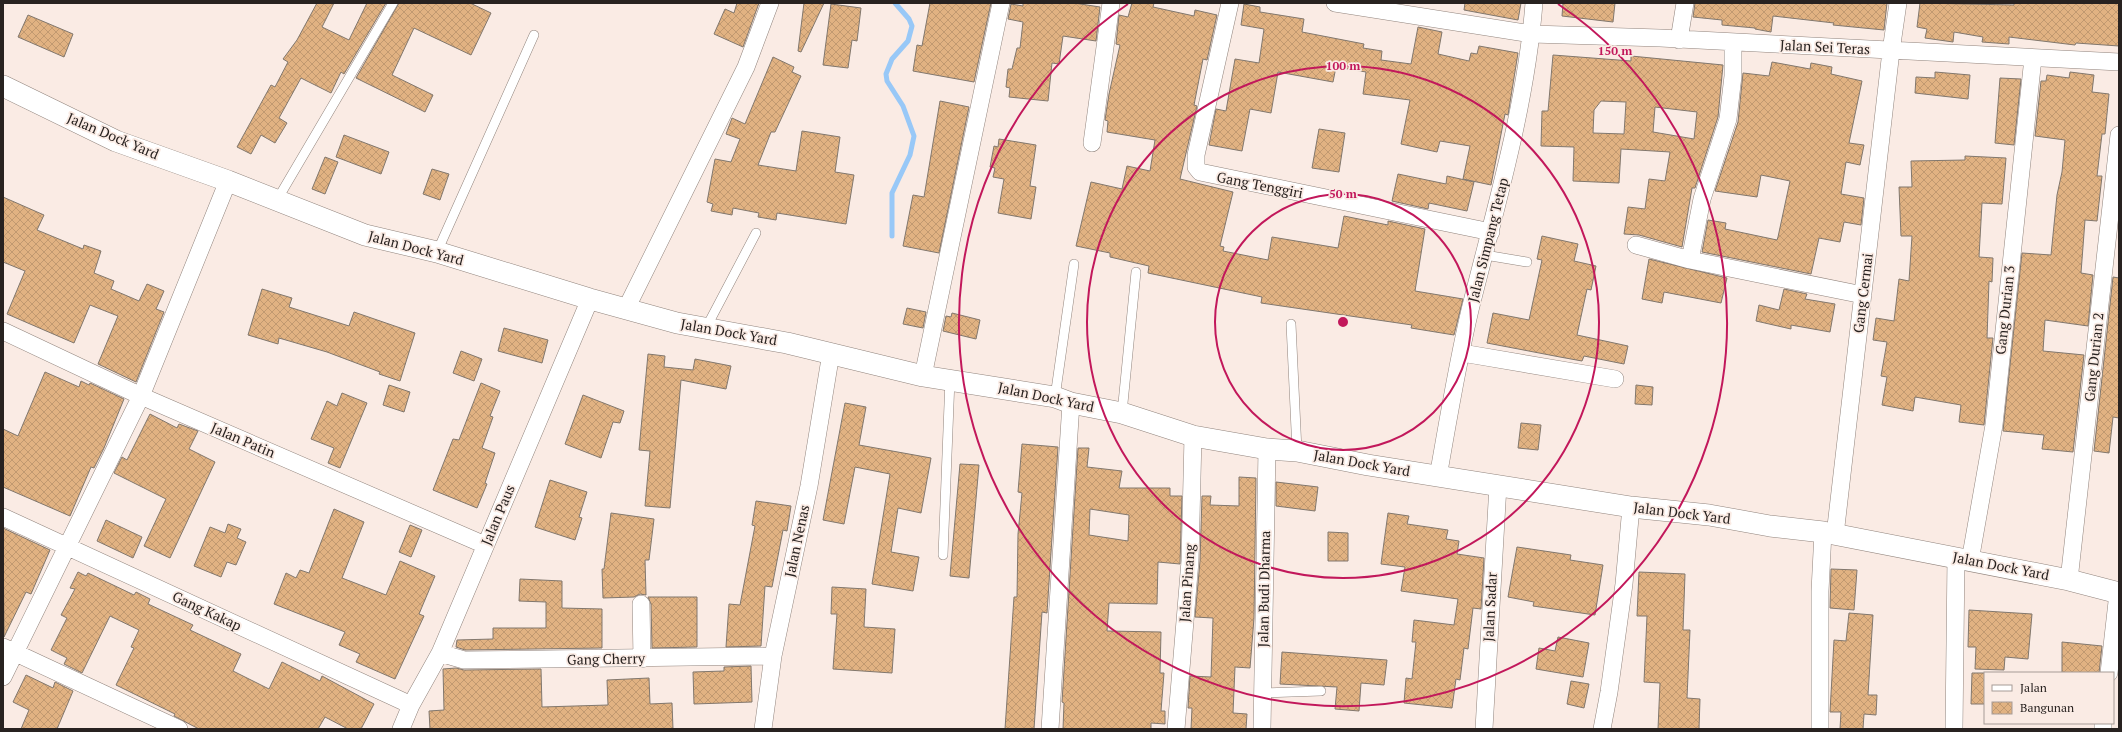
<svg xmlns="http://www.w3.org/2000/svg" width="2122" height="732" font-family="'PT Serif',serif">
<style>
.lines{fill:none;stroke-linecap:round;stroke-linejoin:round}
.stream{stroke:#98c8f7;stroke-width:5}
.building{fill:url(#building-cross-hatch);stroke:#81776d;fill-rule:evenodd}
.service-casing{stroke:#91847d;stroke-width:10}
.minor-casing{stroke:#91847d;stroke-width:18}
.tertiary-casing{stroke:#91847d;stroke-width:22}
.service{stroke:#fff;stroke-width:9}
.minor{stroke:#fff;stroke-width:17}
.tertiary{stroke:#fff;stroke-width:21}
.ring{fill:none;stroke:#c2185b;stroke-width:2}
.labels{text-anchor:middle;stroke-width:3.5;stroke-linejoin:round;paint-order:stroke}
.street-label{font-size:14px;fill:#282220;stroke:#faebe4}
.centre{fill:#c2185b;stroke:#faebe4;stroke-width:2}
.ring-label{font-size:12px;text-anchor:middle;font-weight:bold;fill:#c2185b;stroke:#faebe4;stroke-width:3.5;stroke-linejoin:round;paint-order:stroke}
</style>
<defs>
<pattern id="building-cross-hatch" width="8" height="8" patternUnits="userSpaceOnUse"><rect width="8" height="8" fill="#e1b282"/><path d="M0 0l8 8M0 8l8-8" fill="none" stroke="#c19970"/></pattern>
</defs>
<rect width="100%" height="100%" fill="#faebe4"/>
<g class="lines">
<path class="stream" d="M892,236V193L910,155L914,136L903,106L887,81L886,74L892,59L908,41L912,26L909,19L895,3"/>
</g>
<path class="building" d="M317,3H334L322,27L349,40L367,3H386L344,74L341,72L331,93L301,78L279,118L287,123L275,143L261,135L251,154L237,147L271,85L275,87L288,62L283,59L297,40Z
M399,3H470L491,13L471,55L414,28L392,75L433,95L425,112L356,78Z
M737,3H759L743,47L714,34L725,9L734,13Z
M804,3H824L801,52L798,51Z
M930,3H991L974,82L913,71L917,45L922,46Z
M1023,3H1074L1100,7L1096,41L1063,36L1059,64L1052,63L1048,101L1009,97L1010,88L1006,87L1008,69H1012L1017,48H1020L1023,22L1008,19L1011,4L1023,6Z
M1132,3H1154L1153,7L1194,16L1195,10L1217,15L1207,60L1203,59L1194,105L1197,106L1180,179L1233,192L1220,246L1224,247L1223,251L1268,260L1272,237L1338,248L1344,216L1388,225V221L1425,229L1415,291L1463,299L1454,335L1411,328L1412,325L1261,303L1262,297L1148,273L1149,266L1110,257V253L1076,246L1091,182L1122,189L1127,166L1150,171L1155,140L1107,132L1108,121L1105,120L1109,94L1120,45L1116,44L1119,15L1128,17Z
M1465,3H1521L1518,20L1464,10Z
M1563,3H1615L1613,22L1562,16Z
M1695,3H1887L1884,30L1833,25L1834,23L1773,16L1771,32L1755,29V28L1722,25V20L1693,17Z
M1920,3L2014,5V3H2119V46L2076,43L2075,45L2009,37V44L1982,42L1983,37L1954,32L1953,42L1925,38L1927,29L1917,27Z
M831,4L861,8L857,41L852,40L848,68L823,65Z
M1244,4L1260,7V12L1304,19L1302,32L1364,44L1363,48L1382,51L1381,60L1411,64L1418,27L1442,32L1438,54L1469,61L1471,53L1477,54L1479,46L1518,53L1508,115L1505,114L1491,185L1463,179L1470,146L1440,141L1437,152L1401,144L1410,100L1363,94L1366,72L1336,67L1333,82L1278,72L1271,113L1250,109L1242,151L1209,145L1216,109L1226,111L1235,59L1259,63L1264,29L1241,25Z
M28,15L73,34L64,57L18,37Z
M1553,55L1631,61V56L1723,65L1718,117L1695,188H1692L1682,247L1639,235L1624,234L1628,207L1645,209L1649,179L1665,181L1670,152L1621,149L1619,183L1573,181L1574,147L1541,146L1542,111H1548ZM1601,101L1626,102L1624,134L1593,133L1594,110ZM1655,107L1697,112L1694,139L1653,132Z
M773,57L794,67L792,72L801,76L775,132H771L758,165L796,171L802,131L840,137L835,172L854,175L846,224L777,213L776,220L758,217L759,213L733,208L732,215L711,211L713,204L707,202L715,159L731,162L740,139L726,134L732,118L745,124Z
M1772,62L1810,69L1811,63L1832,67L1831,74L1862,81L1849,143L1864,145L1860,165L1846,162L1841,194L1864,198L1861,225L1844,222L1840,242L1819,238L1811,274L1702,252L1708,220L1726,223L1725,229L1777,240L1778,237L1790,181L1761,175L1757,197L1715,191L1738,122L1743,73L1769,76Z
M1935,72L1970,75L1968,99L1915,93L1916,77L1935,78Z
M2070,72L2094,75L2092,92L2109,94L2105,134H2102L2097,176H2102L2097,221L2085,220L2081,273L2093,275L2088,326L2045,320L2043,351L2084,355L2073,452L2042,449L2044,435L2003,431L2022,253L2051,255L2057,195L2062,172L2065,140L2035,136L2041,81H2046L2047,75L2069,78Z
M2000,78L2021,79L2014,145L1995,143Z
M940,101L969,107L939,253L903,246L913,195L924,197Z
M1319,129L1345,133L1339,172L1312,168Z
M344,135L389,152L381,174L336,157Z
M999,139L1036,145L1030,186L1036,187L1031,219L998,213L1004,179L993,177L995,168L990,167L994,146L998,147Z
M1965,156L2006,158L2002,204L1982,203L1979,257L1993,258L1992,282L1989,281L1987,338H1993L1984,425L1959,422L1961,405L1915,397L1913,411L1882,405L1887,377L1881,376L1887,342L1873,340L1876,318L1894,321L1899,279L1909,281L1912,236H1901L1899,187H1912L1911,161L1965,160Z
M325,157L338,162L325,194L312,189Z
M432,169L449,174L440,200L423,194Z
M1398,174L1446,184L1447,176L1474,182L1467,211L1429,203L1428,209L1392,201Z
M3,197L44,215L37,230L83,249L84,245L101,251L94,273L114,281L111,289L139,301L147,284L164,291L156,309L164,312L136,382L98,364L118,316L90,305L74,343L7,314L25,271L3,262Z
M1542,236L1578,244L1574,261L1596,266L1591,290L1587,289L1577,335L1628,346L1624,364L1584,356L1582,361L1560,357L1487,343L1493,313L1529,320L1542,260L1537,259Z
M1649,259L1727,278L1721,303L1664,292L1662,303L1642,299Z
M2113,277L2119,278V418L2113,417L2109,453L2094,451Z
M262,289L292,298L289,307L349,326L354,312L415,333L400,381L379,374L380,372L327,352L279,338L278,344L248,335Z
M1784,289L1807,294L1805,299L1835,304L1830,332L1791,325V329L1756,321L1759,305L1779,310Z
M907,308L926,312L923,328L903,324Z
M952,313L980,320L976,339L943,331L946,316L951,317Z
M504,328L548,340L542,363L498,351Z
M461,351L482,359L474,381L453,373Z
M648,354L665,356L664,367L693,370L695,359L731,366L726,389L681,380L670,508L645,506L650,451L639,450Z
M45,372L79,387L81,381L89,385L90,383L124,399L104,448L94,468L91,467L70,516L3,487V429L18,436Z
M481,383L500,391L490,416L493,417L482,448L495,453L485,483L487,484L477,508L433,490L453,439L459,440Z
M389,385L410,392L404,412L383,405Z
M1636,385L1653,387L1652,405L1635,404Z
M342,393L367,403L340,468L328,463L334,448L311,439L327,401L337,406Z
M583,395L624,411L620,423L613,422L601,458L565,444Z
M845,403L866,407L859,445L931,458L921,513L898,508L891,552L919,557L913,591L872,584L890,474L855,467L844,524L823,520Z
M150,414L177,428L179,424L198,431L189,449L215,462L170,558L144,546L166,499L114,473L122,457L127,460Z
M1521,423L1541,425L1538,450L1518,448Z
M1022,444L1058,447L1047,613L1042,612L1034,729H1005L1014,597H1017L1018,534L1022,493L1018,492Z
M1078,448H1089L1087,467L1122,471L1119,488H1170V496H1182L1180,564L1158,562L1157,604L1109,603L1107,631L1161,632L1160,673H1164L1161,711H1165V724L1151,723V729H1063L1064,703L1062,702ZM1090,509L1129,515L1128,541L1089,535Z
M960,464L979,465L969,578L950,576Z
M1239,477L1256,478L1254,618L1250,668L1235,667L1233,713L1247,714L1246,729H1191L1192,708H1188L1190,676L1211,677L1213,618L1195,617L1200,561L1202,496H1211L1210,505L1239,506Z
M550,480L587,492L579,517L582,518L575,540L535,527Z
M1276,482L1318,487L1315,511L1276,506Z
M756,501L791,506L787,531L783,530L772,587L765,586L761,646L726,647L729,604L740,605L755,526L752,525Z
M334,509L364,522L342,578L386,595L400,561L435,576L419,614L424,616L395,679L356,662L360,654L339,645L345,632L274,604L286,573L296,578L300,570L309,573Z
M611,513L654,519L649,560H645L646,595L640,594L634,597L603,598L602,569H604Z
M1388,513L1409,516L1407,524L1448,530L1446,539L1459,541L1457,554L1484,558L1481,609L1473,608L1468,649L1464,648L1460,680L1456,679L1452,708L1404,703L1406,678L1412,679L1416,642H1412L1414,620L1454,625L1458,599L1401,591L1405,567L1381,564Z
M106,520L142,537L133,558L97,541Z
M228,524L241,529L237,538L246,542L236,565L227,562L221,577L194,566L210,527L225,533Z
M410,525L422,530L411,557L399,552Z
M3,528L50,550L31,594L26,592L4,637Z
M1328,532L1348,533V561H1328Z
M1517,547L1571,555L1570,560L1603,565L1595,615L1533,606L1534,602L1508,597Z
M1831,569L1857,570L1854,610L1830,608Z
M78,572L86,576L88,573L134,595L136,592L150,599L148,604L193,625L190,630L241,654L233,671L269,689L282,662L320,681L322,676L374,704L361,729H348L325,717L318,729H199L174,716L175,714L116,685L134,648L131,647L139,630L110,616L82,673L64,664L67,658L51,650L67,618L61,615L75,589L70,588Z
M1639,572L1685,574L1683,630H1690L1687,698L1700,699L1699,729H1658L1660,683L1644,682L1647,616H1637Z
M520,579L562,581V608L602,609V648L465,650L456,647L457,640L493,639V628H546V602L519,601Z
M832,587L866,589L864,627L895,629L892,673L833,669L837,614H831Z
M648,597H697V647L652,648L651,604Z
M1969,610L2032,614L2028,659L2005,657L2004,670L1975,669L1976,647H1968Z
M1849,613L1873,615L1868,695H1877L1876,715L1864,714L1863,729H1840L1841,712H1830L1834,640L1846,641Z
M1558,637L1589,643L1583,677L1536,669L1539,648L1555,651Z
M2062,642L2102,646L2099,673H2062Z
M1282,652L1387,660L1384,685L1361,683L1359,711L1335,709L1337,687L1280,684Z
M751,666L752,702L694,704L693,672L724,671V667Z
M456,668L464,670L541,669L542,707L608,705L607,680L649,678L650,704L672,703L673,729H430L429,711L444,710L443,669Z
M1972,673H1985V704H1971Z
M26,675L53,688L55,682L73,691L57,729H21L29,710L13,702Z
M1571,681L1589,684L1584,708L1567,704Z"/>
<g class="lines">
<g class="service-casing">
<path id="service" d="M277,200L393,3
M437,252L534,35
M1485,255L1527,262
M1291,324L1297,451
M706,328L756,233
M1055,397L1074,264
M1122,413L1136,272
M943,555L950,379
M1263,693L1321,691"/>
</g>
<g class="minor-casing">
<path id="minor" d="M1230,3L1196,155V167L1200,172L1491,232
M1335,3L1532,34L1660,38L2119,62
M1679,40L1685,3
M1092,143L1111,3
M1636,245L1690,260L1863,295
M1690,260L1702,199L1728,119L1733,76V43
M626,309L746,67L770,3
M3,331L141,396L485,545
M1462,353L1615,379
M923,376L1001,3
M1438,477C1448,421 1457,365 1470,310C1495,209 1526,107 1534,3
M3,517L411,705
M1835,535L1891,51L1898,3
M1970,561L1994,425L2033,58
M2069,580L2119,135
M641,604L642,659
M3,647L179,729
M440,653L464,660L773,656
M2109,673L2118,593
M3,677L141,396L228,181
M401,729L411,705L440,653L590,299
M763,729L773,656L809,486L831,353
M1050,729L1071,403
M1176,729L1190,561L1193,436
M1262,729L1267,449
M1484,729L1498,485
M1602,729L1609,692L1624,584L1631,507
M1820,729V591L1823,532
M1954,729L1956,557
M2103,729V723"/>
</g>
<g class="tertiary-casing">
<path id="tertiary" d="M3,86L116,141L228,181L365,235L437,252L590,299L677,323L787,343L923,376L1055,397L1071,403L1122,413L1193,436L1267,449L1297,451L1368,465L1631,507L1709,515L1770,526L1823,532L2069,580L2119,593"/>
</g>
<use href="#service" class="service"/>
<use href="#minor" class="minor"/>
<use href="#tertiary" class="tertiary"/>
</g>
<g class="ring">
<circle cx="1343" cy="322" r="128"/>
<circle cx="1343" cy="322" r="256"/>
<path d="M1558 4A384 384 0 1 1 1128 4"/>
</g>
<g class="labels">
<g class="street-label">
<text transform="translate(1825 47) rotate(3)" y="5">Jalan Sei Teras</text>
<text transform="translate(113 136) rotate(23)" y="5">Jalan Dock Yard</text>
<text transform="translate(1260 185) rotate(11)" y="5">Gang Tenggiri</text>
<text transform="translate(1488 240) rotate(-76)" y="5">Jalan Simpang Tetap</text>
<text transform="translate(416 248) rotate(15)" y="5">Jalan Dock Yard</text>
<text transform="translate(1863 293) rotate(-83)" y="5">Gang Cermai</text>
<text transform="translate(2005 310) rotate(-84)" y="5">Gang Durian 3</text>
<text transform="translate(729 332) rotate(10)" y="5">Jalan Dock Yard</text>
<text transform="translate(2094 357) rotate(-84)" y="5">Gang Durian 2</text>
<text transform="translate(1046 397) rotate(12)" y="5">Jalan Dock Yard</text>
<text transform="translate(243 440) rotate(23)" y="5">Jalan Patin</text>
<text transform="translate(1362 463) rotate(10)" y="5">Jalan Dock Yard</text>
<text transform="translate(1682 513) rotate(7)" y="5">Jalan Dock Yard</text>
<text transform="translate(498 515) rotate(-67)" y="5">Jalan Paus</text>
<text transform="translate(797 541) rotate(-78)" y="5">Jalan Nenas</text>
<text transform="translate(2001 566) rotate(11)" y="5">Jalan Dock Yard</text>
<text transform="translate(1187 583) rotate(-86)" y="5">Jalan Pinang</text>
<text transform="translate(1264 589) rotate(-89)" y="5">Jalan Budi Dharma</text>
<text transform="translate(1490 607) rotate(-87)" y="5">Jalan Sadar</text>
<text transform="translate(207 611) rotate(25)" y="5">Gang Kakap</text>
<text transform="translate(606 659) rotate(-1)" y="5">Gang Cherry</text>
</g>
</g>
<circle cx="1343" cy="322" r="6" class="centre"/>
<g class="ring-label">
<text x="1615" y="55">150 m</text>
<text x="1343" y="70">100 m</text>
<text x="1343" y="198">50 m</text>
</g>
<rect width="2122" height="732" fill="none" stroke="#282220" stroke-width="8"/>
<rect x="1984" y="672" width="130" height="52" fill="#faebe4" stroke="#a69b96"/>
<rect x="1992" y="685" width="20" height="6" fill="#ffffff" stroke="#a69b96"/>
<text x="2020" y="692" font-size="12" fill="#282220">Jalan</text>
<rect x="1992" y="702" width="20" height="12" fill="url(#building-cross-hatch)" stroke="#a69b96"/>
<text x="2020" y="712" font-size="12" fill="#282220">Bangunan</text>
</svg>
